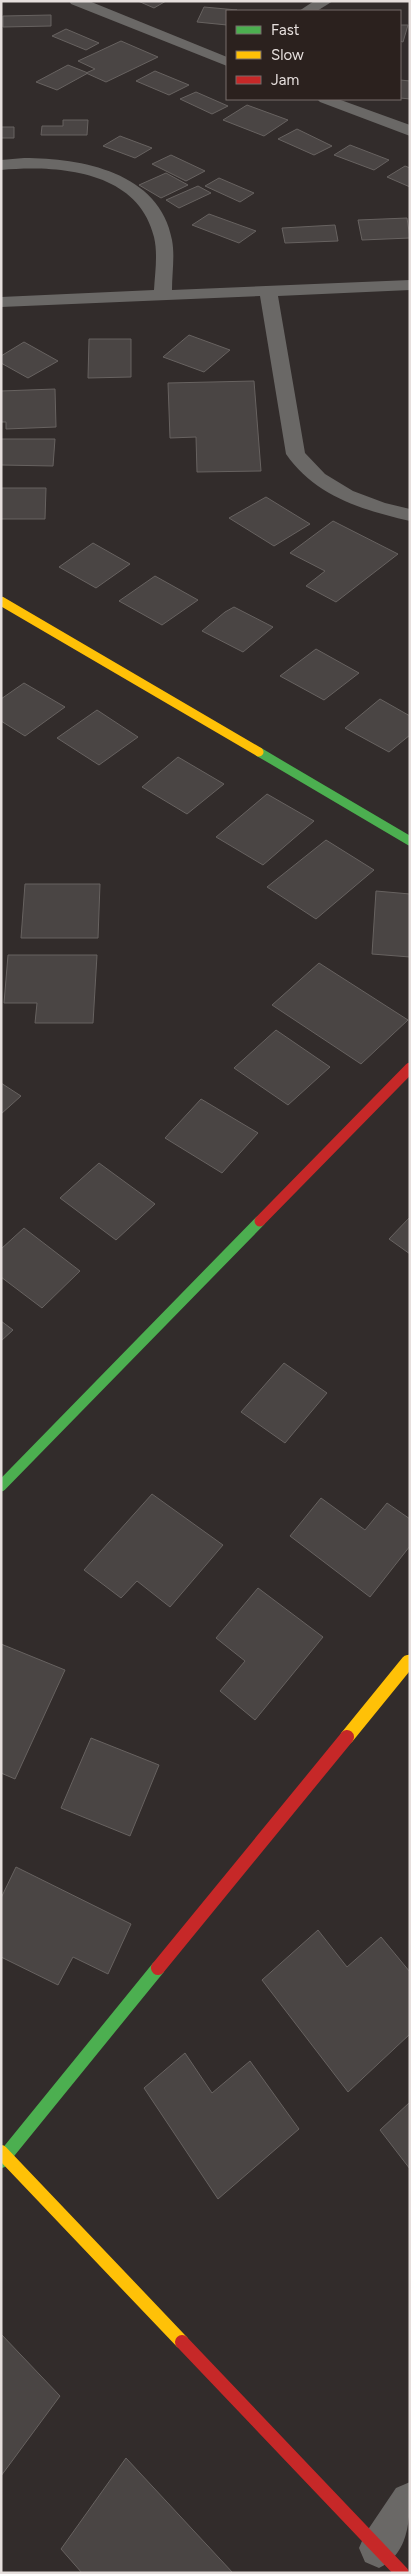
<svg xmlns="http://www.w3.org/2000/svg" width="411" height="2574" font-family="Figtree,sans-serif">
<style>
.building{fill:#4a4544;stroke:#676260}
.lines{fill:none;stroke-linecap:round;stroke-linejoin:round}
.street{fill:#6a6866;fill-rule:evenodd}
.fast-far2{stroke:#4caf50;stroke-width:9}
.fast-far1{stroke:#4caf50;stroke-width:11}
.fast{stroke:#4caf50;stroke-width:14}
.slow-far2{stroke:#ffc107;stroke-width:9}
.slow-far1{stroke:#ffc107;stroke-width:11}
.slow{stroke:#ffc107;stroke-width:14}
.jam-far1{stroke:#c62828;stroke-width:11}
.jam{stroke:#c62828;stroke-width:14}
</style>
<rect width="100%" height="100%" fill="#322c2b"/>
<path class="building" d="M138,1H166L154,8Z
M204,7L237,10L227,11V25L197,22Z
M51,15V26L3,27V16Z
M400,25H408L403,42L400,41Z
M66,29L99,43L86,50L52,36Z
M121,41L158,57L106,82L86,73L95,69L78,61Z
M68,65L88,73L57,90L36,82Z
M155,71L189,85L169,95L136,81Z
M400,80L410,81V99L400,98Z
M196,92L228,106L212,114L180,99Z
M247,105L288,120L264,136L223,120Z
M63,120H88L87,135H41L42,126H63Z
M1,127H14V138H1Z
M297,129L332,146L314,155L278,139Z
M120,136L152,148L135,158L103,146Z
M350,145L389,160L374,170L334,155Z
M171,155L205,171L186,181L152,164Z
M405,166L410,168V187L387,177Z
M166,173L188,185L161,198L139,185Z
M219,178L254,193L240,202L205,186Z
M198,186L211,193L179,208L166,200Z
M209,214L256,231L239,243L192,225Z
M407,218L410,238L362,240L358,220Z
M335,225L338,241L285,243L282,228Z
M189,335L230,350L204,372L163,357Z
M89,339H131V377L88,378Z
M24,342L58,361L28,378L1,363V356Z
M254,381L261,471L197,472L196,437L170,438L168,383Z
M55,389L56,427L6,429V422H1V391Z
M1,439H55L53,466L1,465Z
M1,488H46L45,519H1Z
M266,497L310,524L274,546L229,518Z
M333,521L398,554L336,602L306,586L325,571L290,553Z
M93,543L130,564L96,588L59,567Z
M155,576L198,600L162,625L119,601Z
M234,607L273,627L243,652L202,631L225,612Z
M316,649L359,673L324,700L280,676Z
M24,683L65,707L25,736L1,721V699Z
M380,699L410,716V735L389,752L345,728Z
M97,710L138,737L99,765L57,738Z
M178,757L224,784L187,814L142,787Z
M267,794L314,821L263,865L216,837Z
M326,840L374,870L316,919L267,887Z
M25,884H100L98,938H21Z
M376,891L410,894V957L372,954Z
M8,955H97L93,1023H35L37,1003H4Z
M319,963L408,1020L361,1064L272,1005Z
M276,1030L330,1067L288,1105L234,1068Z
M1,1083L21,1096L1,1114Z
M201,1099L258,1133L222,1173L165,1138Z
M99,1163L155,1204L116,1240L60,1198Z
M410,1217V1254L389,1239Z
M24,1228L80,1271L42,1308L1,1277V1249Z
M1,1321L13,1330L1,1341Z
M284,1363L327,1393L285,1443L241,1412Z
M152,1494L223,1545L170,1607L137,1581L121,1598L84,1570Z
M321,1498L365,1530L387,1503L410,1519V1546L370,1597L290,1536Z
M258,1588L323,1637L255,1720L220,1691L245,1661L216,1638Z
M1,1644L65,1670L15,1779L1,1773Z
M91,1738L159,1765L130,1836L61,1808Z
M16,1867L131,1924L108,1974L73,1957L58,1985L1,1957V1898Z
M318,1930L347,1967L381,1937L410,1972V2034L348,2092L262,1980Z
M185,2053L212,2093L250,2061L299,2129L218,2199L144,2088Z
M410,2102V2169L380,2130Z
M1,2334L60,2396L1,2476Z
M126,2458L233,2573H82L61,2549Z"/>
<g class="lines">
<path class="street" d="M69,1H89L227,57V66L71,4Z
M314,1H333L317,11H299Z
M317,99H338L410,125V136L320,102Z
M24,158C81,158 160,172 172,240C175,256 172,273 172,290L410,280V290L278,296L305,453L325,474L353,491L385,503L410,509V521C362,510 315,496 286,454L260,296L1,307V297L154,290C155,273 158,254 154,237C138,170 57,165 1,170V160Z
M410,2482C410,2517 411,2552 379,2568L365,2562L359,2548L365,2534L396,2488Z"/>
<path class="fast-far2" d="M259,752L410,841"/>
<path class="fast-far1" d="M1,1486L260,1221"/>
<path class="fast" d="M1,2161L158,1968"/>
<path class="slow-far2" d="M1,601L259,752"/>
<path class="slow-far1" d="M407,1664L410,1660"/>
<path class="slow" d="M347,1737L408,1662
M1,2152L182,2342"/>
<path class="jam-far1" d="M260,1221L410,1068"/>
<path class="jam" d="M158,1968L347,1737
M182,2342L402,2573"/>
</g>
<rect width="411" height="2574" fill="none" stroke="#e6dfdd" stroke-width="5"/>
<rect x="226" y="10" width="175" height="90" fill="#2b211e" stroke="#766d6a"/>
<rect x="236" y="26" width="25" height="8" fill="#4caf50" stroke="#766d6a"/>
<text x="271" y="35" font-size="15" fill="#e6dfdd">Fast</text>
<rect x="236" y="51" width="25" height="8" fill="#ffc107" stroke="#766d6a"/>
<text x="271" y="60" font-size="15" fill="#e6dfdd">Slow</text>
<rect x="236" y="76" width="25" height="8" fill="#c62828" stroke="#766d6a"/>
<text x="271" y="85" font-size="15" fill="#e6dfdd">Jam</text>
</svg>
